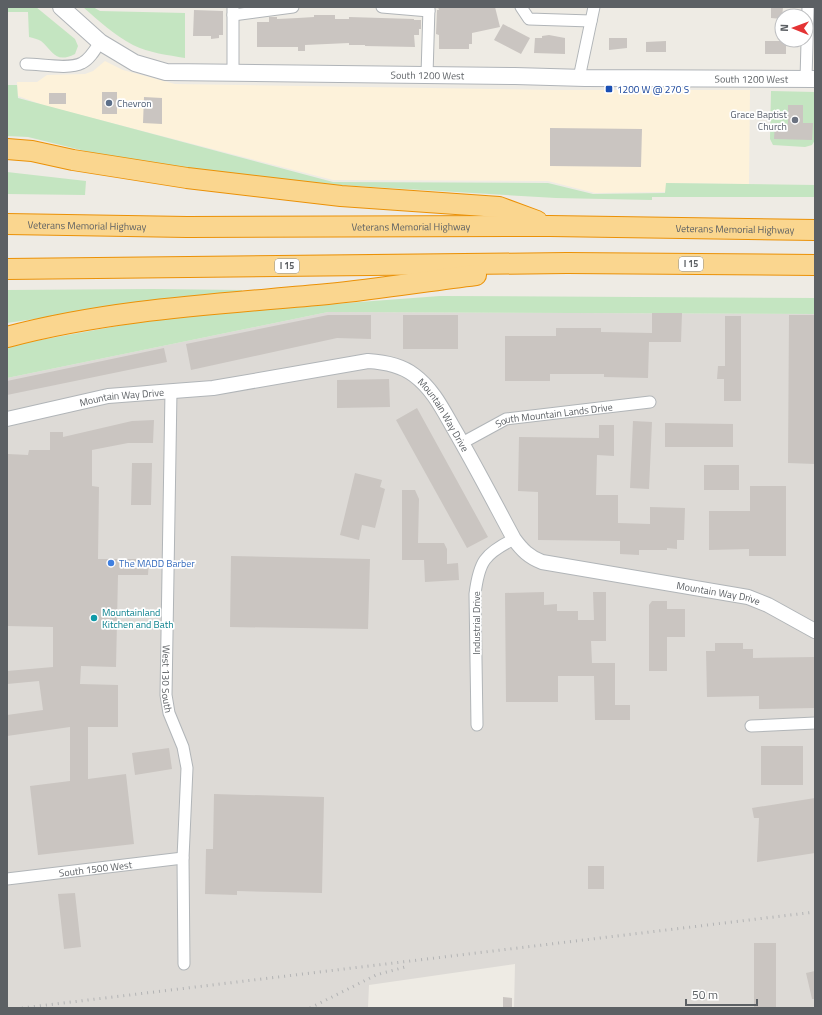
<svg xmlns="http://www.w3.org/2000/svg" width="822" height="1015" font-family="'Titillium Web',sans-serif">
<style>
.commercial{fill:#fdf2da}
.industrial{fill:#dddad6}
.green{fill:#c4e5c1}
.building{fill:#cac5c1}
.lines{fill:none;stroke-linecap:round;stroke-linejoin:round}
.minor-casing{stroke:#b1b5b8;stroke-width:13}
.tertiary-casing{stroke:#b1b5b8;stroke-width:16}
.secondary-casing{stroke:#b0b4b8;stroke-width:18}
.motorway-casing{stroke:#eb9106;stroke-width:22}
.minor{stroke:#fff;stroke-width:11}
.tertiary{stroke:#fff;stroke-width:14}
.secondary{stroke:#fff;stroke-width:16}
.motorway{stroke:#fad68f;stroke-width:20}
.rail{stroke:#b2b3b4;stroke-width:3;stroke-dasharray:1 5;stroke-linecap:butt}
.transit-dot{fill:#1a4fb4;stroke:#fff;stroke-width:1.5}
.service-dot{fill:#5c6f8a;stroke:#fff;stroke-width:1.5}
.worship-dot{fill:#6b7280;stroke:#fff;stroke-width:1.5}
.shop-dot{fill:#3f7fe0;stroke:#fff;stroke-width:1.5}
.culture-dot{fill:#0f9aa8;stroke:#fff;stroke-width:1.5}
.labels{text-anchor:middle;stroke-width:3.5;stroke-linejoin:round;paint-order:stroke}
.shield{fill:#fff;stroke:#8d9092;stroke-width:1}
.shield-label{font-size:9px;font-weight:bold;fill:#5c6064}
.street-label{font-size:10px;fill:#5c6064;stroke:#fff}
.transit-label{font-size:10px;fill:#164399;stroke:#fff;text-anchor:start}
.service-label{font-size:10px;fill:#4e5e75;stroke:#fff;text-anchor:start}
.worship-label{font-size:10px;fill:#5b616d;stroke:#fff;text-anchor:end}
.shop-label{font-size:10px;fill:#366cbe;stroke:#fff;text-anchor:start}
.culture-label{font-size:10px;fill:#0d838f;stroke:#fff;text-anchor:start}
</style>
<rect width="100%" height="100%" fill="#eeebe4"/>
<path class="commercial" d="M105,61L123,70L175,84L549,90H750L749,184L666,183V192L595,193L548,181L333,180L46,106L18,96L17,82H37L47,75L85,74L93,71Z"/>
<path class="industrial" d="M328,312L815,314V1008H514L515,964L369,985L368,1008H7V378Z"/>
<path class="green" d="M7,7H36L75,39L78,46L75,54C55,64 53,51 41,41C38,39 33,38 29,37L28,12H7Z
M83,7H93L100,11L185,13V58C168,55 149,53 133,45C114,35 99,21 83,7Z
M7,85H17L18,98L333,182L548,183L593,194L665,193L666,183L815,185V197H652V200L556,198L288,182L154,164L93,153L28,137L7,136Z
M771,91L815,92V140L812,145L805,147L773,145L770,139Z
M7,172L86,181L85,195L7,194Z
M153,289L242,290V294L167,300L7,323V290Z
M440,296L815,298V314L328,312L7,378V346L156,319L266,309Z"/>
<path class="building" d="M438,7H495L500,27L472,33V44H469V49H439V35L436,34L437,10H439Z
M771,7H783L782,19L771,18Z
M194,10L223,11V35H219V38L211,39V36H193Z
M314,15H335V19H349V17L414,19V20H421V29H419V35H414L415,47L365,46V45H349V43L305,45V51H298V47H257V22H269V17H277V19L298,18L314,17Z
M503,24L530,38L521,54L494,40Z
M549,35L565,38V54L534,53L535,38H542V36Z
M609,38H627V48L609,50Z
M666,41V52H646V42Z
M765,41H786V54H765Z
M102,92H117V114H102Z
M49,93H66V104H49Z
M144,97L162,98V124L143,123Z
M788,105H803V123H813L812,140L774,139L775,123L788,124Z
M550,128L642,129L641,167L550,166Z
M652,313H682L681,342H649L648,378L604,377V374H550V381H505V336H556V328H601V332L652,333Z
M328,315H371V339L337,338L191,370L186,344Z
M403,315H458V349H403Z
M789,315H815V464L788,463Z
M725,316H741V401H724V379H717L718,366H725Z
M164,348L167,362L7,395V381Z
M389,379L390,407L337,408V380Z
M417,408L488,537L467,548L396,420Z
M154,420L153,443H128L92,450V486L99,487L98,559H149L148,575H118L116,667L81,666L80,684L118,685V727H88V779L126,774L134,844L38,855L30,786L70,781V727L7,736V715L43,710L39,681L7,684V671L53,667V627L7,626L8,454L28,455L29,450H50V432H63V437L132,421Z
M633,421L652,422L649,489L630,488Z
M665,423L733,424V447H665Z
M599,425H614V456L597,455L596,495H618V523L650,524V507L685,508L684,540H677V549L667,548V550H639V555L620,554V541L538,540V492L518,491L519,437L599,438Z
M132,463H152L151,505H131Z
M704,465H739V490H704Z
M355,473L382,480L380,487L385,489L375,528L362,525L359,540L340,535Z
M750,486H786V556H749V549L709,550V511H750Z
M402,490H415L419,499L418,543H444L447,549V564L458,563L459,580L425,582L424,560H402Z
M231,556L370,559L368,629L230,627Z
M544,592V605L557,604V611H578V620H594L593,592H606V641H591L592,663H615V705H630V720H595L594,676H558V702H506L505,593Z
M652,601H667V609H685V637H667V671H649V605Z
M715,643H743V649H753V658L815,657V708L759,709V696L707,697L706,651H715Z
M761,746H803V785H761Z
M169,748L172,769L135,775L132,753Z
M214,794L324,797L322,893L237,891V895L205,894L206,849H213Z
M815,798V853L757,862L759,818H754L752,808Z
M588,866H604V889H588Z
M75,893L81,947L64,949L58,894Z
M754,943H776V1008H754Z
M815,971V999H812L806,973Z
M503,997L512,998V1008H503Z"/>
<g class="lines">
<g class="minor-casing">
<g id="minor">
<path d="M382,7L429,11"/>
<path d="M521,7L529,19L591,21"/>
<path d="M233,15L293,7"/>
<path d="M26,64C41,64 69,70 82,63C90,59 95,50 100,42"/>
<path d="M233,73V7"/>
<path d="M427,75L429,7"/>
<path d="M579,78L594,7"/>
<path d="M806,79L808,7"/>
<path id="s1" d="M171,391L166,695L169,713L183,747L187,768L183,858L184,964"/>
<path id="s2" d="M462,443L506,419L650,402"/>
<path d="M477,725L475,594C479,562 484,554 514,539"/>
<path d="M751,726L815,723"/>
<path id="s3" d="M7,879L183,858"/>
</g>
</g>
<g class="tertiary-casing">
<g id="tertiary">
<path id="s4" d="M7,419L108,396L213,388L368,361C384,362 401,365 414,375C433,389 443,410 454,429C475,465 494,502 514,539C522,550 529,557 542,562L748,597L768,605L815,631"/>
</g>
</g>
<g class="secondary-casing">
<g id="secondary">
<path id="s5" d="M61,7L100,42L135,63L166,72L515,76L585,78L815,79"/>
</g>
</g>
<g class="motorway-casing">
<g id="motorway">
<path d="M7,149L32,151L73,160L187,178L341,196L499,207L537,221"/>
<path id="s6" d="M7,224L187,227L550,226L815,230"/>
<path d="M7,269L567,263L815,265"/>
<path d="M7,337C112,309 221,304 328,294C378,289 427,281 476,275"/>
</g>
</g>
<use href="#minor" class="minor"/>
<use href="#tertiary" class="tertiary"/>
<use href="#secondary" class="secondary"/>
<use href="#motorway" class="motorway"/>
<path class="rail" d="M22,1008L815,912
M310,1008L376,975L405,967"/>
</g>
<rect class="transit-dot" x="605" y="85" width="8" height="8" rx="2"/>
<circle class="service-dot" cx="109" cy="103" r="4"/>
<circle class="worship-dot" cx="795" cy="120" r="4"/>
<circle class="shop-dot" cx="111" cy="563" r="4"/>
<circle class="culture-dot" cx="94" cy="618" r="4"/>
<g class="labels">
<g class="shield">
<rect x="679" y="257" width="24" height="14" rx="3"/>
<rect x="275" y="259" width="24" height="14" rx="3"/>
</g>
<g class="shield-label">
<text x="691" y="267">I 15</text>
<text x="287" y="269">I 15</text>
</g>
<g class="street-label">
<text dy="4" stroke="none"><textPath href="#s5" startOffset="387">South 1200 West</textPath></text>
<text dy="4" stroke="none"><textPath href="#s5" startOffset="711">South 1200 West</textPath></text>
<text dy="4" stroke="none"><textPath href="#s6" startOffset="80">Veterans Memorial Highway</textPath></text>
<text dy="4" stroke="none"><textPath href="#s6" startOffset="404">Veterans Memorial Highway</textPath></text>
<text dy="4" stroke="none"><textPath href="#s6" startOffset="728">Veterans Memorial Highway</textPath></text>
<text dy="4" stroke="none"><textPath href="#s4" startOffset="117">Mountain Way Drive</textPath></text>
<text dy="4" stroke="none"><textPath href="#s4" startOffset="465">Mountain Way Drive</textPath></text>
<text dy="4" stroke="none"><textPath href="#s2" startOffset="98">South Mountain Lands Drive</textPath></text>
<text dy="4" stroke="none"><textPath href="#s4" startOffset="824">Mountain Way Drive</textPath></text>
<text transform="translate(476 623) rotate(-90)" y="4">Industrial Drive</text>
<text dy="4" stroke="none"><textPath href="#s1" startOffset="288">West 130 South</textPath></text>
<text dy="4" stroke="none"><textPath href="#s3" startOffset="89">South 1500 West</textPath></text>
</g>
<g class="transit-label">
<text x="617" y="93">1200 W @ 270 S</text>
</g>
<g class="service-label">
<text x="117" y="107">Chevron</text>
</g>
<g class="worship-label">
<text x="787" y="118">Grace Baptist<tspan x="787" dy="12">Church</tspan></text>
</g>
<g class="shop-label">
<text x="119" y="567">The MADD Barber</text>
</g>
<g class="culture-label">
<text x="102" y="616">Mountainland<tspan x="102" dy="12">Kitchen and Bath</tspan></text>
</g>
</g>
<rect width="822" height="1015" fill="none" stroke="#5c6064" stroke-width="16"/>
<g transform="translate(794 28) rotate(271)"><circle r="19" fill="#ffffff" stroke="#bebfc1"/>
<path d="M0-3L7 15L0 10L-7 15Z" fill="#e43334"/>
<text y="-6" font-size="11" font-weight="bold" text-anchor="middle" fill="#5c6064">N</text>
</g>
<path d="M686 999v6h71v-6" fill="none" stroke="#5c6064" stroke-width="2"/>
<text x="692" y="999" font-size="12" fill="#5c6064" stroke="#ffffff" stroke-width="3" paint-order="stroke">50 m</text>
</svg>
